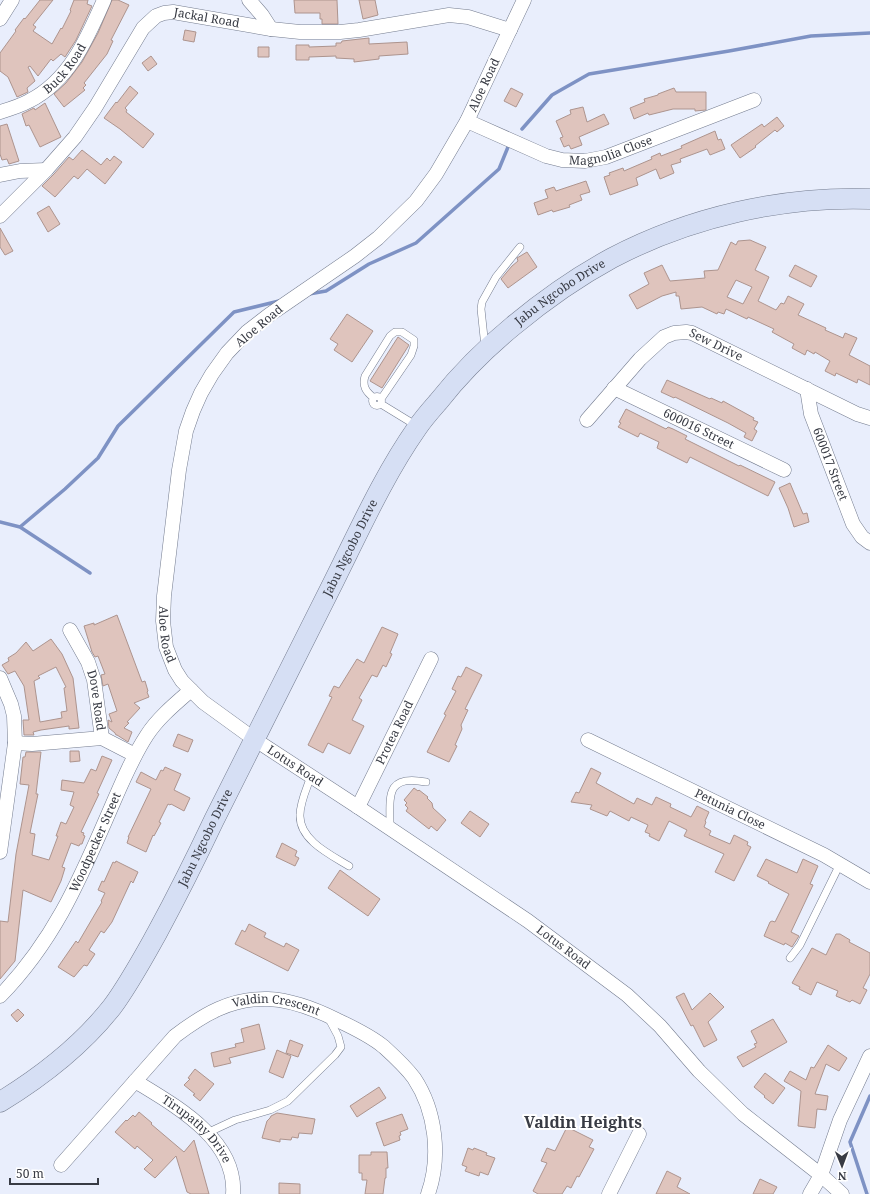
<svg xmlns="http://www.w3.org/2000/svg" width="870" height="1194" font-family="'Noto Serif',serif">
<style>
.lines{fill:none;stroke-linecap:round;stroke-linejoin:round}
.stream{stroke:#7e92c4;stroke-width:3.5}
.building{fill:#dfc4bd;stroke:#ad948e;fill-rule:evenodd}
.lane-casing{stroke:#747c8f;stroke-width:8}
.street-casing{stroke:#747c8f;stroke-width:15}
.secondary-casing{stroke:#747c8f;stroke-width:21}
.lane{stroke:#fff;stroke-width:7}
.street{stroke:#fff;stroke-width:14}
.secondary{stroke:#d6dff4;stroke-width:20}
.labels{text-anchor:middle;stroke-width:4;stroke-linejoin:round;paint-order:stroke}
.street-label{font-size:12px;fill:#383b44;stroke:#fff}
.district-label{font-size:16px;font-weight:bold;fill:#383b44;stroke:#fff}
</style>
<rect width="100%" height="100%" fill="#e9eefc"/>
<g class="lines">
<path class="stream" d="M522,129L552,95L589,74L729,51L811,36L870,33
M309,294L326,291L369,264L416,243L499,169L508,147
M0,522L20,527L90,573
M20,527L65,489L98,458L118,426L234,312L279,301
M867,1194L850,1142L870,1096"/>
</g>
<path class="building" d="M40,0H53L33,25L36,27L33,31L52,44L61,28L62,29L71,11L70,10L74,0H88L87,4L92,6L76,40L65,57L61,54L53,61L51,59L38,76L30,66L28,67L35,81L27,88L28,92L17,97L8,77L0,71V53L16,31L15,30L24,18L25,19Z
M112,0H118L129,5L111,40L113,41L107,54L84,83L86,85L83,88L85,90L64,107L54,94L66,83L82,62L98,33Z
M294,0H337L338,24H322V19H320V13H295Z
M359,0H375L378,15L363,19Z
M185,30L196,32L194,42L183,40Z
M369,38V44L407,42L408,54L379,56V59L354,62V59L336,58V56L309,57V60H296V45H309V47L336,46V43H341L342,41Z
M258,47H269V57H258Z
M151,56L157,64L148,71L142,63Z
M130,86L138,93L125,108L127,110L126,112L154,134L143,148L120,129L104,118L116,102L117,103Z
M511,88L523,94L516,107L504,101Z
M674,88L676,92H706V110L695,111V109H673L649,115L648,113L634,119L630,108L645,102L644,99L658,95V94Z
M45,103L61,137L40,147L29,125L26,126L22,114L34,108L35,110Z
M583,107L587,122L604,114L609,124L579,137L582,145L571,149L569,145L564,147L560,138L563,137L556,121L571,114L570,110Z
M777,117L784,126L777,132L775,130L755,146L756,147L740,158L731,145L762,124L764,127Z
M7,124L19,161L9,164L7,159L2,160L0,154V126Z
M715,131L718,140L721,139L725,149L710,155L707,149L680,159L681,162L671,165L674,173L660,179L656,169L636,178L638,185L610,195L604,177L610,175L609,173L623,168L624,171L652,159L651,157L660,153L661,156L682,148L681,146Z
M82,150L101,165L107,158L110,161L114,156L122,162L105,184L87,169L78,179L74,176L55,197L42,186L54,174L69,157L73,160Z
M586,181L590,192L580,195L582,200L569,205L570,207L553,212L552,210L538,215L534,203L548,198L545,190L554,187L556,191Z
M49,206L60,224L48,232L37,213Z
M0,228L13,251L5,255L0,247Z
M750,240L766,247L755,270L769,277L758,301L776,310L781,303L784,304L788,296L804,304L798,315L826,328L825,330L843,338L845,333L857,338L849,355L870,366V385L858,379L857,383L836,373L835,376L825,371L830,361L815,352L814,354L807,350L805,355L792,348L794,344L772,332L774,329L748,317L747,319L726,309L724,314L718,312L717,314L702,307L681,309L679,296H676V292L662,296L637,309L629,295L649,284L644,273L662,265L670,281L705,278L704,271L718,270L731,242L736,245L738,241ZM736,280L752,287L743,304L727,297Z
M527,252L537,267L508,288L501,279L512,266L518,261L517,258Z
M795,265L817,276L811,287L789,276Z
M347,314L373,331L352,362L334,350L338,344L330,339Z
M398,337L409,345L382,388L370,381Z
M667,380L710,399L711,398L722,403L723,401L754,418L753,420L758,422L754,429L757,431L752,441L744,437L746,433L728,423L675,397L674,398L661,392Z
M626,409L666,429L668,427L673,429L687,436L685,439L739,466L740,465L775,482L768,496L690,457L687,463L657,448L659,442L640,433L638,437L618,427L621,423L619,422Z
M790,483L803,514L807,513L809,522L794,527L788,508L779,488Z
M117,615L142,682L145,681L148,691L147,692L149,697L134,703L140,708L127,722L129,723L124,728L132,732L128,742L117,735H116L115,733L109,728L108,720L112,722L109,714L117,711L108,684L103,686L101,675L105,674L98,656L95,657L92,652L84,626L94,623V625Z
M382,627L398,634L390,653L392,654L386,667L383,665L377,677L372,675L359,698L362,700L352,720L364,726L350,754L328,743L323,753L308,745L332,697L329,696L334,686L339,688L357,659L364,663Z
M51,639L62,654L73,678L79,728L69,729V726L41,730L33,732L34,735H24L23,720H29L24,686L15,671L8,674L2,665L9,661L8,658L16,653L26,642L33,651ZM56,667L66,687L64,688L67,711L61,712L62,718L40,722L34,681L40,678L38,676Z
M466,667L482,675L465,709L468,710L461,725L462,729L455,745L457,746L449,762L427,752L446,715L444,714L456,691L452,689L458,676L461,677Z
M178,734L193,740L188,752L173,746Z
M70,751H79L80,761L70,762Z
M26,752H41L36,794H38L30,833L35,834L32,855L49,860L58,836H56L61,822L66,824L74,807L70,805L74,792L61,790L62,780L84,783L91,769L96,771L102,756L112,760L97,793L99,794L81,832L84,833L83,835L85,836L82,844H80L79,846L71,843L62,867L65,868L61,881L51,902L23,890L15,961L0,979V921L8,922L16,854L29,785L20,784L23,757H25Z
M165,767L181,774L174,790L190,798L184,811L171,804L170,805L168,804L159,822L161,823L154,836L153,835L146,852L127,843L129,837H128L151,789L136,782L141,772L156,780L161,770L163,771Z
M591,768L601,773L596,783L634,804L637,798L652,805L656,797L671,804L670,807L691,817L697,806L709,812L705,821L706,822L704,827L711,831L709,835L730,844L734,835L748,842L747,845L751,847L734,881L715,872L724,854L684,836L687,830L669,821L659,841L649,836L650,834L645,832L648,825L631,817L629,821L610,811L607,816L590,809L592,805L571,802L576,792L579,793Z
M414,788L418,791L419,790L428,797L427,798L432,803L433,808L446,820L437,831L431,826L429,829L406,811L408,808L405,805L407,803L404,800Z
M470,811L489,824L480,837L461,823Z
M282,843L297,851L295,856L299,858L295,866L276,857Z
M766,859L797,873L803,859L818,866L810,884L813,885L791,932L799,936L792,947L785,943L784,945L764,936L770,922L772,921L775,922L789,894L768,883L769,882L757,876Z
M116,861L138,872L133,883L131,881L112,922L104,933L101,931L89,950L95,954L87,966L84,965L74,977L58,967L76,941L78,943L102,902L101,901L105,893L98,890L102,881L104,882L113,862L115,863Z
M340,870L380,899L368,916L328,888Z
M249,924L266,933L264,937L284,947L286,943L299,950L288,971L235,944L242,930L245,932Z
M836,934H840L850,940L849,942L870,953V974L863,988L867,990L860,1004L852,1000L850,1002L836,996L838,991L817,982L811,995L799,989L800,987L792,983L812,948L826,955Z
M684,993L692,1010L710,993L724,1007L708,1022L717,1040L704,1047L693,1025L691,1026L676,997Z
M18,1009L24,1015L17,1022L11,1015Z
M773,1019L787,1042L743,1067L737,1057L756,1047L754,1044L757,1043L751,1031Z
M259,1024L265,1049L229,1058L231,1063L214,1067L211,1053L236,1047L235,1044L244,1042L241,1029Z
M290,1040L303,1045L298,1057L286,1053Z
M828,1045L847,1058L839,1071L826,1064L815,1094L828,1096L826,1110L817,1109L815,1128L798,1126L801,1091L784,1081L790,1071L806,1080L811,1067L814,1068Z
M277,1050L291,1056L283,1078L269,1072Z
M195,1069L214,1084L200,1101L193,1095L195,1094L184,1085L190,1079L188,1078Z
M765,1073L785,1088L773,1104L764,1097L765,1096L754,1087Z
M379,1087L386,1098L357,1117L350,1106Z
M139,1112L152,1123L151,1124L184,1152L194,1140L209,1194H191L187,1192L176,1156L155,1178L144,1169L153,1160L137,1146L135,1149L115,1132L126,1120L127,1121L133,1115L135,1117Z
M277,1113L315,1119L312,1134L299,1133L298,1138L292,1137L291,1140L280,1139V1142L262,1138L267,1121L270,1118L271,1116Z
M402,1114L408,1129L400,1132L401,1135L399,1136L400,1140L384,1146L376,1123Z
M567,1127L593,1140L589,1147L594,1149L579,1177L577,1176L571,1188L567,1186L562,1194H538L533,1191L547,1163L541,1161L547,1148L555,1151Z
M468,1148L473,1150L474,1148L487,1153L486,1155L495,1158L488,1175L480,1172L479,1176L465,1171L467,1167L462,1165Z
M371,1152H387L388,1168H386V1178H385L383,1194H365L367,1180H362V1173H359V1155H371Z
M667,1171L681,1178L677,1187L690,1194H656Z
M760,1179L777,1187L773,1194H753Z
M279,1183L300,1184V1194H279Z"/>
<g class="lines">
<g class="lane-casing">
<path id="lane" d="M485,347L481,309L482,302L496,277L520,247
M372.5 401a4.5 4.5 0 1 1 9 0a4.5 4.5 0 1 1-9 0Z
M374,398C366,392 362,386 365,376L390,336L395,332H402L414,340V346L411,355L381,399
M381,404L417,426
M311,776C307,788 300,802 300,815C299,840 331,855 349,866
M390,828C390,796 385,774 426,782
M790,958L800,945L840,864
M207,1133L235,1120L270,1110L288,1101L335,1055L341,1047L338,1036L329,1019"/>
</g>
<g class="street-casing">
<g id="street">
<path d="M249,0L262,15L271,29"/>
<path id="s1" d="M524,0L467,121L436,174L416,201L378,238L355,256L269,315L247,332L227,353L212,374L201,393L193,411L186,431L179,470L164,596L163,621L166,647L175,670L182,681L203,702L254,739L358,807L528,921L627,995L660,1026L699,1071L743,1114L821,1175L842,1194"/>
<path d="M0,19L12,0"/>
<path id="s2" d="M0,112C10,109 20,106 29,101C69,81 87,39 104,0"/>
<path id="s3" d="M467,121L546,156L562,160L585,161L606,157L754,100"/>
<path d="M0,175L20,171L46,170"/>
<path id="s4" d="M0,216L46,170L75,137L95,108L143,28L156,16L164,13L173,12L271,29L300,32H340L359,30L449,15L468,17L510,30"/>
<path id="s5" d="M614,388L784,470"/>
<path id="s6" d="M807,389L811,414L816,427L853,524L862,537L870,543"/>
<path id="s7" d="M587,420L640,359L664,337L674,333L686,332L692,333L857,414L870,418"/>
<path id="s8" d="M70,630L88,662L94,680L102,738"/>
<path d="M0,678L11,704L14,716L15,743L0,852"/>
<path id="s9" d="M588,740L824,855L870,882"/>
<path d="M15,743L32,744L102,738L135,755"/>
<path id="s10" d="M358,807L431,659"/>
<path id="s11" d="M0,996C52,943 78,884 107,817C119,790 130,761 147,735C158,718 175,704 191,690"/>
<path id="s12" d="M135,1081C174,1105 237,1139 233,1194"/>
<path id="s13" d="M61,1165L175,1036C204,1014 231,998 268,999C292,1000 317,1010 337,1020C352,1027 372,1037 384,1047C395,1057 405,1066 414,1078C436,1111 441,1157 428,1194"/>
<path d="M609,1194L639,1134"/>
<path d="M810,1194L821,1175L840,1120L870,1056"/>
</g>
</g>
<g class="secondary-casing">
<g id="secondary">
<path id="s14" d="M0,1102C41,1077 82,1045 112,1007C129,984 143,958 157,933C177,896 196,858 214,820C254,740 294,660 334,581C360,529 384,475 417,428C423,419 431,410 438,402C460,374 485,349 513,326C543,301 577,277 612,258C690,217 782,196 870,199"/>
</g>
</g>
<use href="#lane" class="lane"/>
<use href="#street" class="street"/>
<use href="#secondary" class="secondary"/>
</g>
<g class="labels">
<g class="street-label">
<text dy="4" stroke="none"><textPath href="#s4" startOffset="307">Jackal Road</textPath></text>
<text dy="4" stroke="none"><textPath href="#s2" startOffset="80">Buck Road</textPath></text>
<text transform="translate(484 85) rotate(-65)" y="4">Aloe Road</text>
<text dy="4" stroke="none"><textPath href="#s3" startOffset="153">Magnolia Close</textPath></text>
<text dy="4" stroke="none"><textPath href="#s14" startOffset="1001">Jabu Ngcobo Drive</textPath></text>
<text transform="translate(259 326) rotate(-40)" y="4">Aloe Road</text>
<text dy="4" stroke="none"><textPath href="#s7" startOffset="169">Sew Drive</textPath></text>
<text dy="4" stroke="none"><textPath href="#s5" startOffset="94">600016 Street</textPath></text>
<text dy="4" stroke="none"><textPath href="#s6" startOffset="79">600017 Street</textPath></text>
<text dy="4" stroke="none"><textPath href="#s14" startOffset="665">Jabu Ngcobo Drive</textPath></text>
<text dy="4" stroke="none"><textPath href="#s1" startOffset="766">Aloe Road</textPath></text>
<text dy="4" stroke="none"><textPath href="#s8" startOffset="76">Dove Road</textPath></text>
<text dy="4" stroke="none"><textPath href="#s10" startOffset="83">Protea Road</textPath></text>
<text dy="4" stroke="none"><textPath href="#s1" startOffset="958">Lotus Road</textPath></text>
<text dy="4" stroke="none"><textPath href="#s9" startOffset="158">Petunia Close</textPath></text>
<text dy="4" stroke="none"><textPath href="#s14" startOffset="341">Jabu Ngcobo Drive</textPath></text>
<text dy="4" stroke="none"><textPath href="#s11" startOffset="182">Woodpecker Street</textPath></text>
<text dy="4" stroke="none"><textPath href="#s1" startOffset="1282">Lotus Road</textPath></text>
<text dy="4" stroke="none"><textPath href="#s13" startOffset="283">Valdin Crescent</textPath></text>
<text dy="4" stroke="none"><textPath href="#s12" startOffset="79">Tirupathy Drive</textPath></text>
</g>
<g class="district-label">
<text x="583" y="1128">Valdin Heights</text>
</g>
</g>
<g transform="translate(842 1166) rotate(179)" stroke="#ffffff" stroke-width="3" paint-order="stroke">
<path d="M0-3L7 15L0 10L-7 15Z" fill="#383b44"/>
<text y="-6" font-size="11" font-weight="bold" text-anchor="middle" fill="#383b44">N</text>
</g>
<path d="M10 1178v6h88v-6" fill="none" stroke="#383b44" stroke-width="2"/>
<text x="16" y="1178" font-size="12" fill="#383b44" stroke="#ffffff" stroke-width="3" paint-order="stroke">50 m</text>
</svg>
